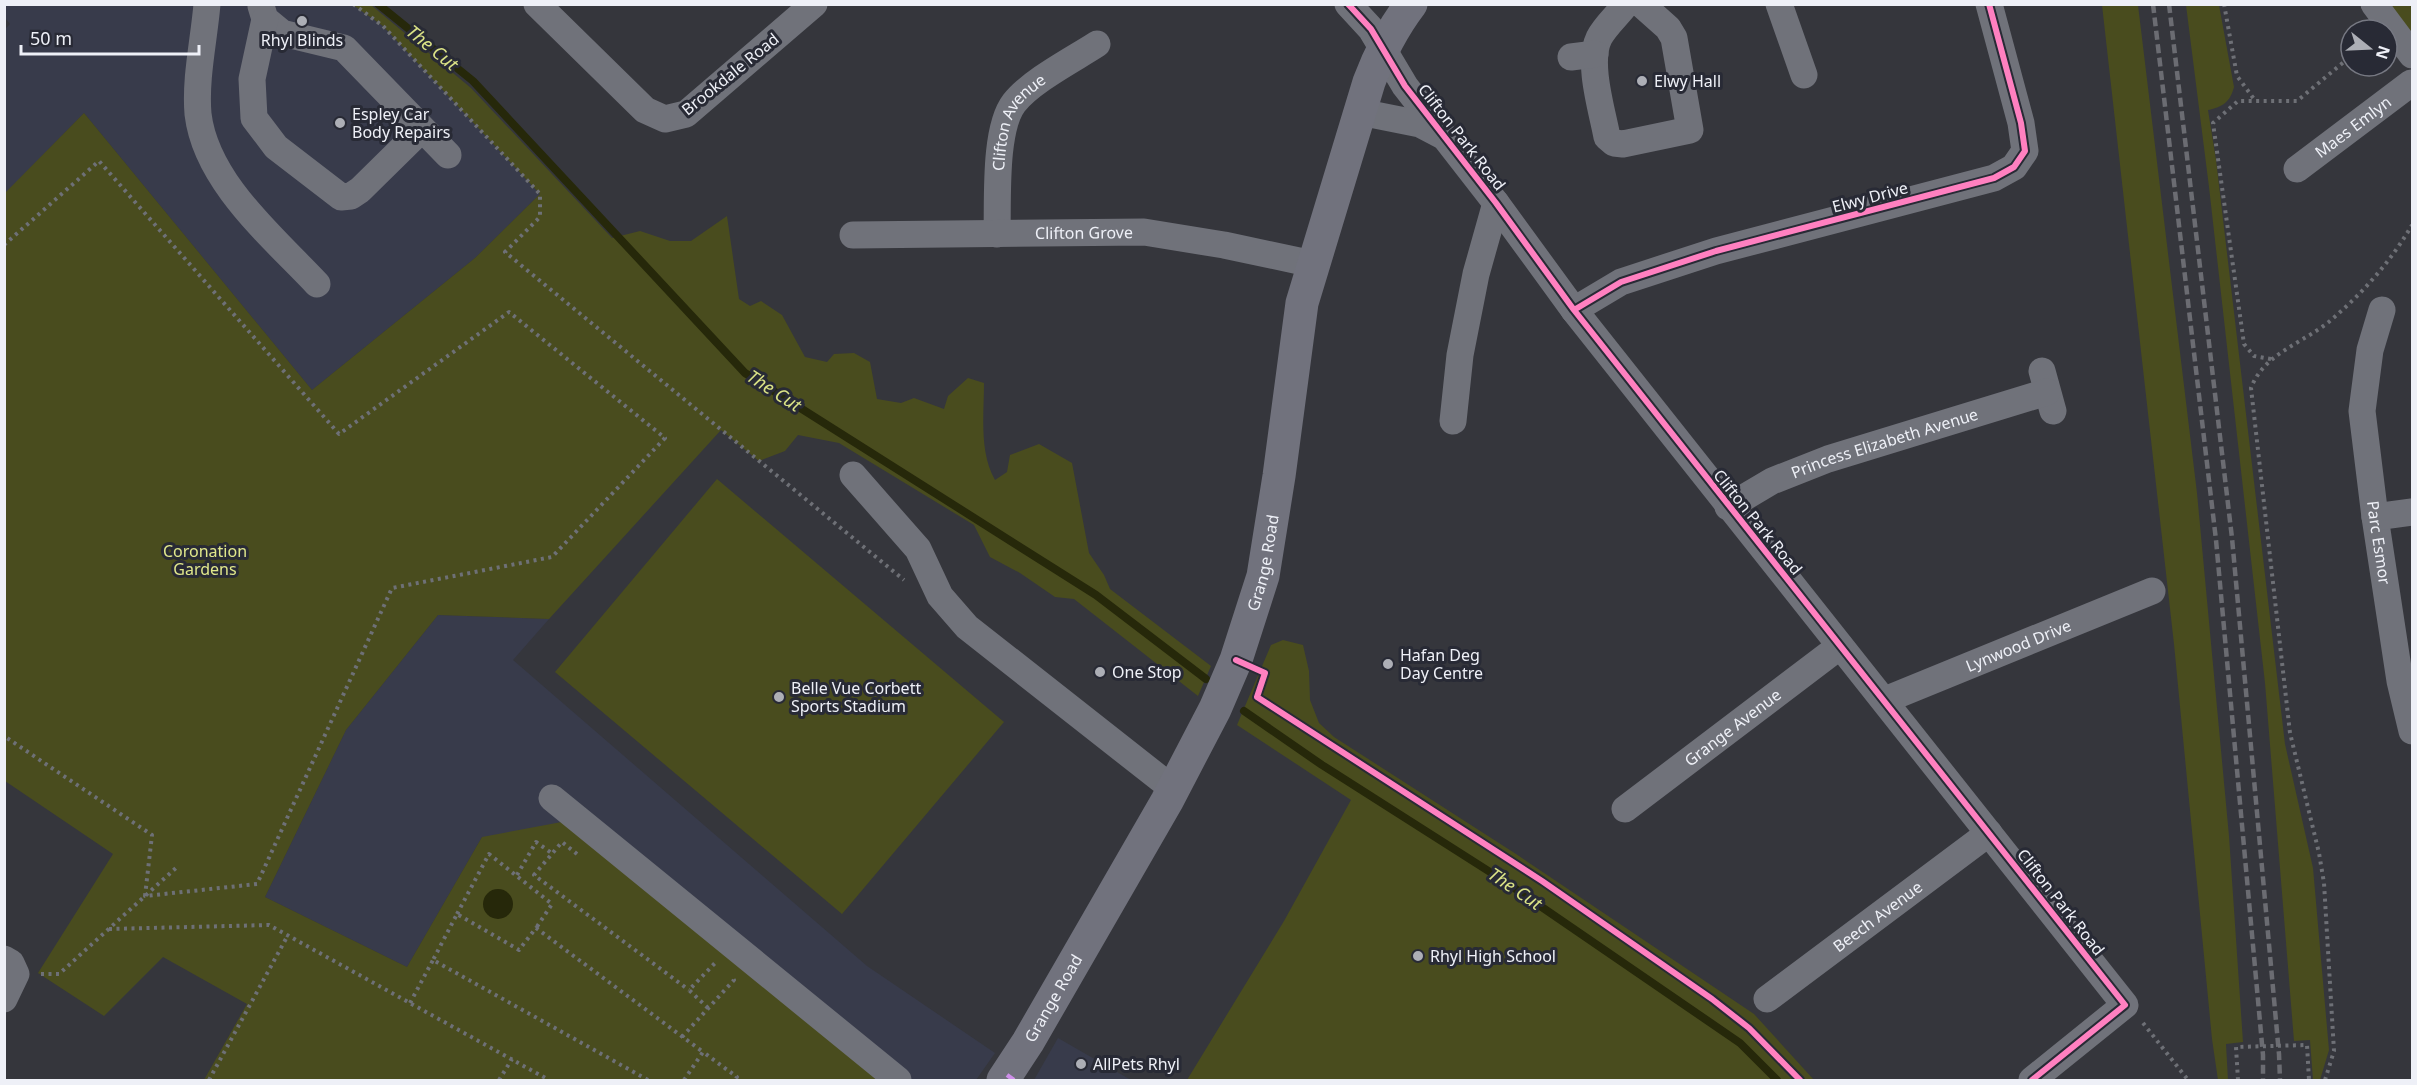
<svg xmlns="http://www.w3.org/2000/svg" width="2417" height="1085" font-family="'Noto Sans',sans-serif">
<style>
.built{fill:#383b4b}
.green{fill:#494c1e}
.water{fill:#26280a}
.lines{fill:none;stroke-linecap:round;stroke-linejoin:round}
.stream{stroke:#26280a;stroke-width:8}
.path{stroke:#6e7076;stroke-width:4;stroke-dasharray:3 4.5;stroke-linecap:butt}
.minor{stroke:#70727a;stroke-width:27}
.major{stroke:#71727d;stroke-width:33}
.rail{stroke:#6b6c72;stroke-width:4.5;stroke-dasharray:9 4.5;stroke-linecap:butt}
.path-bridge{stroke:#6e7076;stroke-width:4;stroke-dasharray:3 4.5;stroke-linecap:butt}
.quiet{stroke:#ce8fe9;stroke-width:4.5;stroke-dasharray:9 4.5;stroke-linecap:butt}
.cycleway-casing{stroke:#282a35;stroke-width:10}
.cycleway{stroke:#ff80c0;stroke-width:6}
.poi-dot{fill:#adafb6;stroke:#282a35;stroke-width:2}
.labels{text-anchor:middle;stroke-width:6;stroke-linejoin:round;paint-order:stroke}
.poi-label{font-size:16px;fill:#eef0f7;stroke:#282a35;text-anchor:start}
.street-label{font-size:16px;fill:#eef0f7;stroke:#282a35}
.park-label{font-size:16px;fill:#e0e78b;stroke:#282a35}
.water-label{font-size:18px;font-style:italic;fill:#dbe386;stroke:#282a35}
</style>
<rect width="100%" height="100%" fill="#35363c"/>
<path class="built" d="M353,4L383,26L540,194L475,258L312,390L84,113L5,194L4,30L10,24L5,18V5Z
M438,615L549,619L513,660L867,966L995,1053L976,1080H881L482,837L407,967L265,897L346,730Z
M1058,1038L1131,1080H1034Z"/>
<path class="green" d="M353,5H371L471,88L612,238L640,231L670,241H691L727,216L739,299L750,306L761,301L782,315L805,357L827,362L834,354L854,353L870,362L877,399L901,403L914,398L944,409L948,396L968,378L984,383C984,415 979,452 995,480L1007,472L1010,455L1039,444L1072,463L1089,553L1104,575L1110,589L1211,666L1198,696L1074,599L1055,597L1020,573L990,557L974,525L839,443L798,435L785,451L759,461L721,430L549,619L438,615L346,730L265,897L407,967L482,837L567,821L881,1080H204L247,1004L163,957L104,1016L38,973L113,854L5,781L4,194L84,113L312,390L475,258L540,194L383,26Z
M2102,5H2138L2197,493L2229,836L2243,1042L2226,1044L2228,1080H2218L2212,1039L2174,644Z
M2186,5H2219L2234,87C2230,102 2223,107 2208,110L2216,160L2285,744L2313,868L2329,1050L2320,1080H2313L2310,1040L2294,1041L2265,683L2209,187Z
M2387,5H2409L2412,7V33Z
M717,479L1004,722L842,914L555,672Z
M1283,640L1303,645L1309,671L1310,700L1319,723L1334,737L1516,854L1754,1014L1814,1080H1187L1284,921L1351,800L1237,725L1271,645Z"/>
<path class="water" d="M483 904a15 15 0 1 1 30 0a15 15 0 1 1-30 0Z"/>
<g class="lines">
<path class="stream" d="M378,4L473,81L745,373L1096,595L1206,679
M1244,711L1322,765L1501,879L1740,1043L1777,1080"/>
<path class="path" d="M353,4L383,26L540,194V217L505,252L904,580
M2224,4L2237,76L2254,99
M4,245L99,161L339,434L509,312L665,438L552,557L392,588L257,884L145,896L152,835L4,736
M2271,359L2254,356L2244,344L2213,123L2238,101H2297L2351,56
M577,854L562,842L534,875L689,990
M517,875L536,842L553,854
M457,914L489,854L552,904L536,928
M109,929L269,925L549,1080
M41,974H59L177,867
M410,1003L433,960
M708,1008L689,990L717,961
M2143,1023L2188,1080
M682,1037L734,980L732,977
M209,1080L288,935
M499,1080L512,1059
M648,1080L433,960L457,914L519,950L536,928L703,1052
M684,1080L703,1052L737,1077L735,1080
M2325,1080L2334,1051L2324,883L2319,853L2290,733L2251,388C2264,353 2304,343 2331,320C2363,293 2391,261 2412,225"/>
<g class="minor">
<path d="M207,4C204,40 195,78 198,114C206,182 273,237 317,284"/>
<path d="M537,4L645,110L665,119L686,114L814,4"/>
<path d="M1348,4L1371,29L1405,86L1496,203L1574,310L2125,1005L2032,1080"/>
<path d="M1626,4C1618,15 1605,26 1599,38C1587,63 1602,110 1607,137L1614,143L1623,144L1690,130L1674,38L1668,28L1641,4"/>
<path d="M1779,4L1804,75"/>
<path d="M2374,4L2412,55"/>
<path d="M261,6L265,19L282,33L344,48L448,155"/>
<path d="M265,19L252,79L254,118L276,147L341,197L351,196L360,190L422,129"/>
<path d="M1571,57L1595,54"/>
<path d="M1360,112L1420,124L1441,135"/>
<path id="s1" d="M2297,169L2411,83"/>
<path id="s2" d="M997,234C998,200 994,129 1014,103C1031,81 1074,59 1097,44"/>
<path id="s3" d="M853,235L1144,232L1224,245L1313,264"/>
<path d="M1574,310L1621,282L1716,251L1994,178L2014,167L2025,151L2021,123L1989,4"/>
<path id="s4" d="M2382,310L2370,350L2362,411L2375,517L2400,681L2412,731"/>
<path d="M2042,371L2053,411"/>
<path d="M1453,421L1460,355L1476,274L1496,203"/>
<path d="M853,475L918,549L940,596L967,627L1173,789"/>
<path id="s5" d="M1728,507L1772,481L1828,459L2047,392"/>
<path d="M2375,517L2412,512"/>
<path id="s6" d="M1885,700L2152,591"/>
<path d="M552,798L898,1080"/>
<path id="s7" d="M1625,809L1840,646"/>
<path d="M4,959L11,963L16,974L4,999"/>
<path id="s8" d="M1767,999L1989,833"/>
</g>
<path class="major" id="s9" d="M1003,1080L1028,1042L1167,801L1215,709L1236,660L1263,576L1279,476L1302,303L1369,82C1380,53 1392,29 1411,4"/>
<path class="rail" d="M2153,4L2216,540L2263,1055V1080
M2169,4L2232,538L2279,1054L2280,1080"/>
<path class="path-bridge" d="M2238,1080L2236,1047L2307,1045L2309,1080"/>
<path class="quiet" d="M1007,1075L1014,1080"/>
<g class="cycleway-casing">
<path id="cycleway" d="M1348,4L1371,29L1405,86L1496,203L1574,310L2125,1005L2032,1080
M1574,310L1621,282L1716,251L1994,178L2014,167L2025,151L2021,123L1989,4
M1236,660L1265,673L1257,697L1542,881L1712,999L1749,1028L1800,1080"/>
</g>
<use href="#cycleway" class="cycleway"/>
</g>
<g class="poi-dot">
<circle cx="302" cy="21" r="6"/>
<circle cx="1642" cy="81" r="6"/>
<circle cx="340" cy="123" r="6"/>
<circle cx="1388" cy="664" r="6"/>
<circle cx="1100" cy="672" r="6"/>
<circle cx="779" cy="697" r="6"/>
<circle cx="1418" cy="956" r="6"/>
<circle cx="1081" cy="1064" r="6"/>
</g>
<g class="labels">
<g class="poi-label">
<text x="302" y="46" text-anchor="middle">Rhyl Blinds</text>
<text x="1654" y="87">Elwy Hall</text>
<text x="352" y="120">Espley Car<tspan x="352" dy="18">Body Repairs</tspan></text>
<text x="1400" y="661">Hafan Deg<tspan x="1400" dy="18">Day Centre</tspan></text>
<text x="1112" y="678">One Stop</text>
<text x="791" y="694">Belle Vue Corbett<tspan x="791" dy="18">Sports Stadium</tspan></text>
<text x="1430" y="962">Rhyl High School</text>
<text x="1093" y="1070">AllPets Rhyl</text>
</g>
<g class="street-label">
<text transform="translate(730 74) rotate(-39)" y="6">Brookdale Road</text>
<text dy="6" stroke="none"><textPath href="#s2" startOffset="118">Clifton Avenue</textPath></text>
<text dy="6" stroke="none"><textPath href="#s1" startOffset="70">Maes Emlyn</textPath></text>
<text transform="translate(1462 137) rotate(52)" y="6">Clifton Park Road</text>
<text transform="translate(1870 197) rotate(-15)" y="6">Elwy Drive</text>
<text dy="6" stroke="none"><textPath href="#s3" startOffset="231">Clifton Grove</textPath></text>
<text dy="6" stroke="none"><textPath href="#s5" startOffset="170">Princess Elizabeth Avenue</textPath></text>
<text transform="translate(1758 522) rotate(51)" y="6">Clifton Park Road</text>
<text dy="6" stroke="none"><textPath href="#s4" startOffset="236">Parc Esmor</textPath></text>
<text dy="6" stroke="none"><textPath href="#s9" startOffset="582">Grange Road</textPath></text>
<text dy="6" stroke="none"><textPath href="#s6" startOffset="144">Lynwood Drive</textPath></text>
<text dy="6" stroke="none"><textPath href="#s7" startOffset="135">Grange Avenue</textPath></text>
<text transform="translate(2061 902) rotate(52)" y="6">Clifton Park Road</text>
<text dy="6" stroke="none"><textPath href="#s8" startOffset="138">Beech Avenue</textPath></text>
<text dy="6" stroke="none"><textPath href="#s9" startOffset="96">Grange Road</textPath></text>
</g>
<g class="park-label">
<text x="205" y="557">Coronation<tspan x="205" dy="18">Gardens</tspan></text>
</g>
<g class="water-label">
<text transform="translate(432 48) rotate(39)" y="6">The Cut</text>
<text transform="translate(774 391) rotate(33)" y="6">The Cut</text>
<text transform="translate(1515 889) rotate(34)" y="6">The Cut</text>
</g>
</g>
<rect width="2417" height="1085" fill="none" stroke="#eef0f7" stroke-width="12"/>
<g transform="translate(2369 48) rotate(108)"><circle r="28" fill="#282a35" stroke="#777983" stroke-width="1.5"/>
<path d="M0-4.5L10 22L0 15L-10 22Z" fill="#adafb6"/>
<text y="-9" font-size="16" font-weight="bold" text-anchor="middle" fill="#eef0f7">N</text>
</g>
<path d="M21 45v9h178v-9" fill="none" stroke="#eef0f7" stroke-width="3"/>
<text x="30" y="45" font-size="18" fill="#eef0f7" stroke="#282a35" stroke-width="4.5" paint-order="stroke">50 m</text>
</svg>
